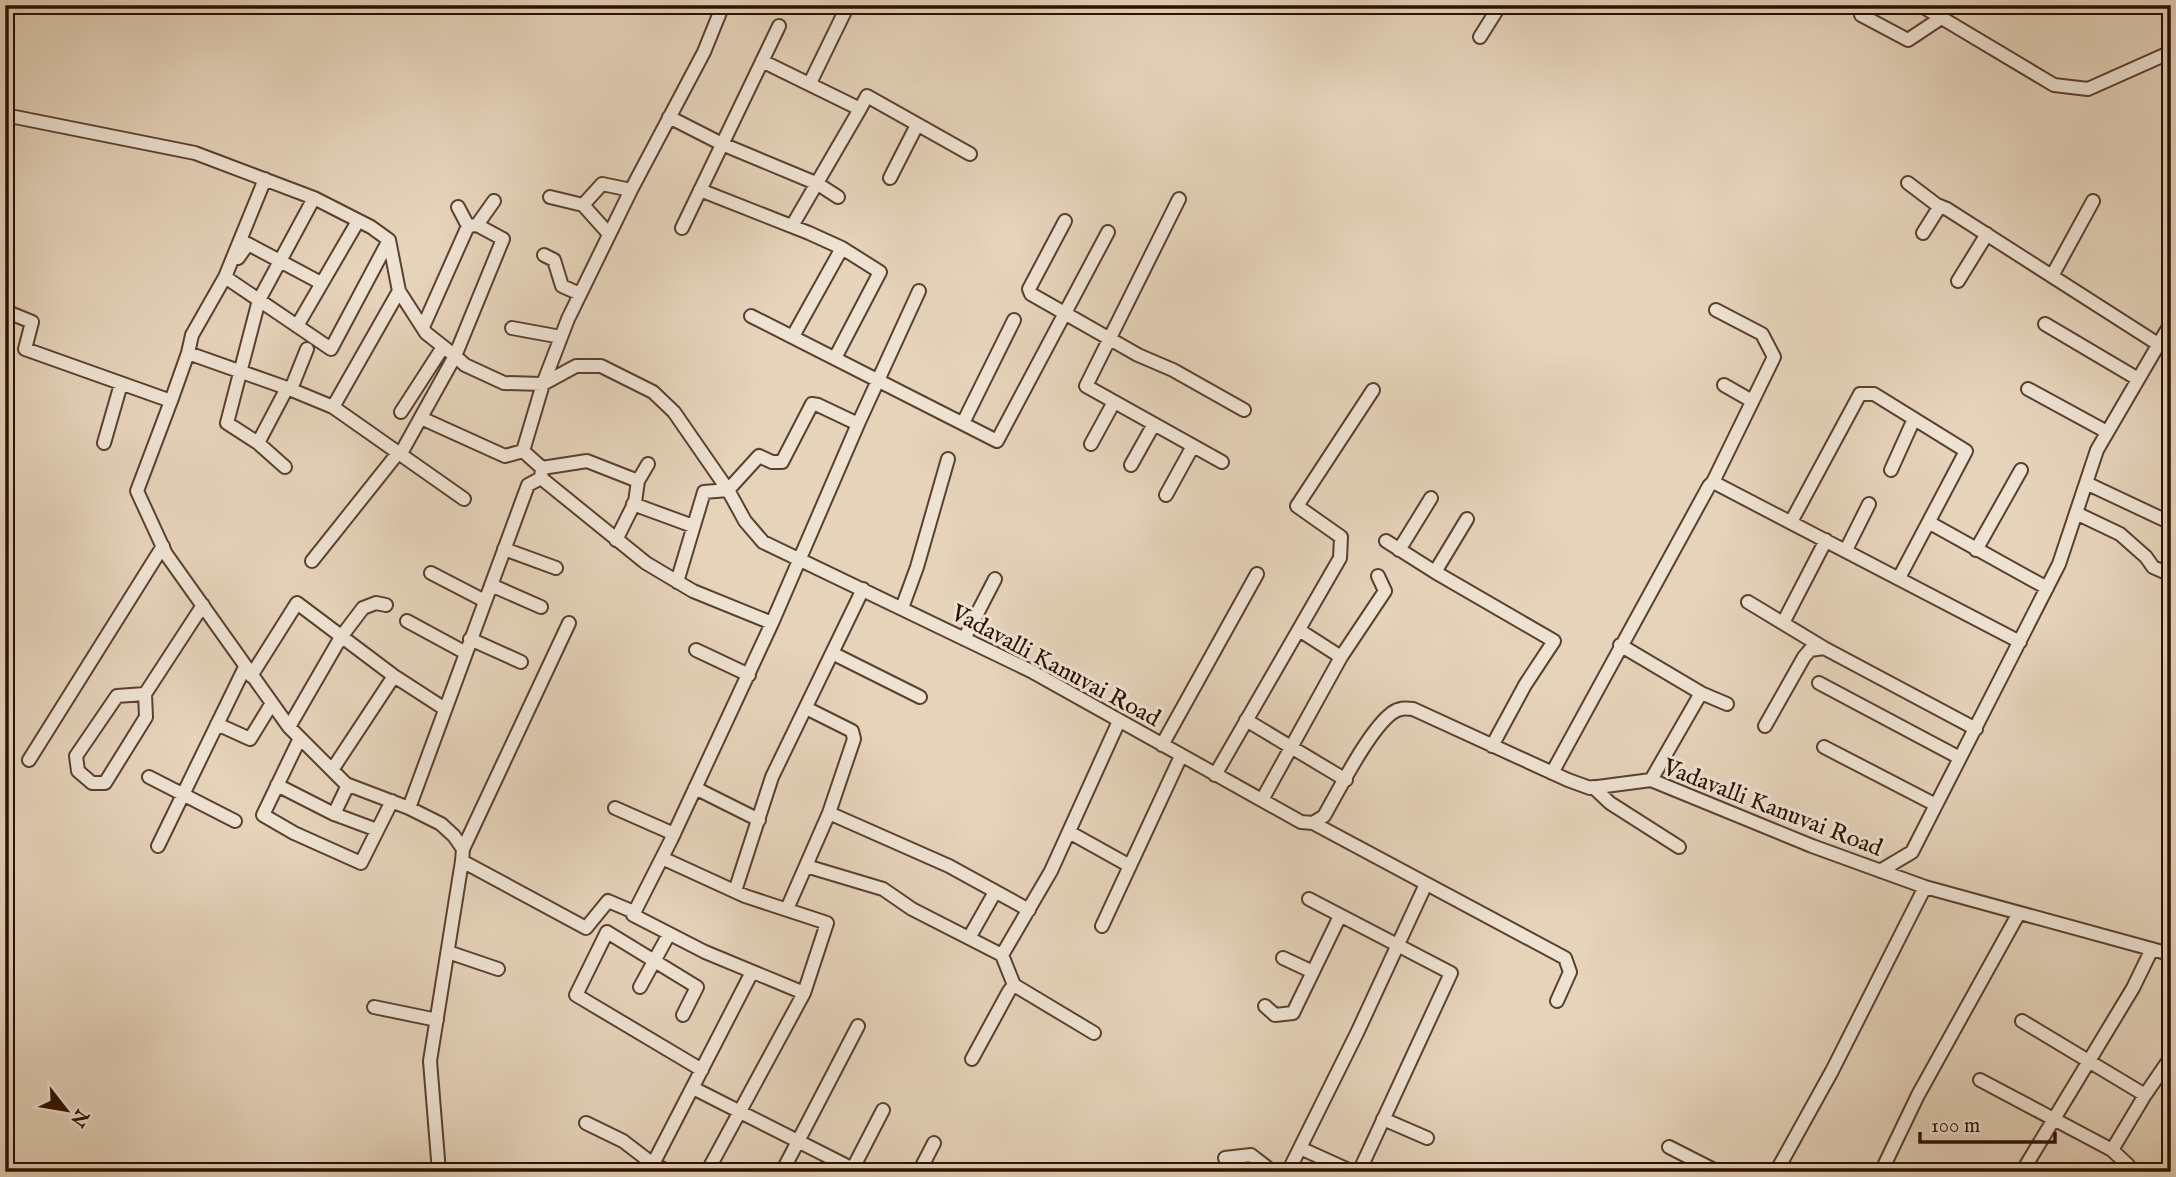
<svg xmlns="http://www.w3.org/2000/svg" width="2176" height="1177" font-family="'IM FELL English',serif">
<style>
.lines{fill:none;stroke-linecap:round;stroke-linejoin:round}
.minor-casing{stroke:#5a402e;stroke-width:16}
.minor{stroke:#eee2d2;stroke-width:12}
.labels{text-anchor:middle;stroke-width:6;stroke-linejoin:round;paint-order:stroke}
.street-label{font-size:24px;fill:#2b0f00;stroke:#eee2d2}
</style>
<rect width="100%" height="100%" fill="#e5d3ba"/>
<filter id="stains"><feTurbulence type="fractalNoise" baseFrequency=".00286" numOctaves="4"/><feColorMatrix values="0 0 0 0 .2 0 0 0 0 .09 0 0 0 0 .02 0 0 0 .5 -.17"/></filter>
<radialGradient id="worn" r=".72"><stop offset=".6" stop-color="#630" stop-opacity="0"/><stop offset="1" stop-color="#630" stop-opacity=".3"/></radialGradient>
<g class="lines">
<g class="minor-casing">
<path id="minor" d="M1920,5L2054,85L2088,89L2171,52
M1861,15L1908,40L1941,18
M1480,37L1500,5
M762,61L860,109L867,96L970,154
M810,83L848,5
M5,115L195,153L314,198L371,227L389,240L399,291L426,333L455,356L465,365L504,383L543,384L576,366H601L653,392L674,412L728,490L745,521L763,542L1031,671L1301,822L1313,823L1324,816C1339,790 1369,730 1392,713C1399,708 1405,708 1413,709L1568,780L1590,788L1651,780L1812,846L1925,887L2166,953L2171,956
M669,117L722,144L818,184L838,197
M890,178L917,125
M265,179L225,277L331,349L389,240
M1908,183L1937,205L1947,209L2158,344
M700,190L809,233L842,248L880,272L835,358
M550,197L583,205L609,234
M1179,199L1086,386L1222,462
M583,205L602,184L631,190
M1065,221L1029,289L1031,294L1138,355L1173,370L1244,410
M477,225L494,201
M792,226L860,109
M682,228L779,26
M1923,233L1940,206
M544,255L554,260L562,286L580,294
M238,258L248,244L321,283
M2052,276L2093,201
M1958,281L1987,234
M5,311L32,322L25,349L171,401L137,491L166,554L289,727L346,784L409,808L441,824L454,836L463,849L462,861L586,928L608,901L634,912
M751,316L997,441L1108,232
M2045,324L2138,379
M297,326L358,221
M423,327L468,226
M512,328L561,337
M793,336L842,248
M188,353L287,388L333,407L464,499
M1724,385L1752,401
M291,389L307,349
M2028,389L2107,432
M171,401L188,353L192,335L225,277
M333,407L399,291
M401,412L443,347
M421,418L505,456L523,451
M963,423L1014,320
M104,443L121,384
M258,443L287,388
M1091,444L1114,402
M400,455L455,356L503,239L477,225L468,226L458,207
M1131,465L1154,424
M285,467L258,443L227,423L259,300L314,198
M542,468L587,461L638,481
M1891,470L1914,419
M541,478L646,563L693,591L772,623L671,840L633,915L705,952L804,993
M1713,482L2020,642
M2086,483L2171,523
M1166,495L1193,446
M633,504L693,526
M2076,513L2120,534L2146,557L2153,567L2171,575
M1791,522L1860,394H1874L1966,451L1899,578
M1930,523L2047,588
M616,540L635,502L638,481L648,464
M1386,541L1435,572L1554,641L1525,685L1492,746
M504,549L556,568
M1399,550L1431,498
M1846,550L1869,504
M1976,550L2021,470
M312,561L398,453
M1435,572L1467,519
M431,573L485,601
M677,582L704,492L728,490L759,456L772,462H782L812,404L818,405L858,424
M491,585L541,607
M1748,602L1824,648
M902,608L917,567L948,459
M407,621L466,653
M772,623L858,424L919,291
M1783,623L1826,540
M1299,630L1341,657
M470,639L521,662
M964,639L995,579
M1620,645L1701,693L1651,780
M696,650L749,675
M832,653L920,697
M251,676L297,603L394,676L332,770
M394,676L445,709
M1819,683L1960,758
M1701,693L1727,704
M145,694L117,696L76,756L78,771L92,783H105L146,717L145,694L203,605
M1246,720L1346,780
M217,724L250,739L272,703
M1765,726L1804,657L1810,650L1824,648L1976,729
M289,727L341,637L363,608L376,603L386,605
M300,738L263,815L294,833L361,863L392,801
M1162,745L1257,574
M1824,747L1936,805
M29,760L163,546
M1552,773L1709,486L1713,482L1774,357L1762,334L1716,310
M1215,775L1340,558L1341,537L1297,506L1373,390
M149,777L235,821
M277,785L334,814L377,830
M1593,787L1610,803L1679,847
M695,788L759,820
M1262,800L1341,657L1385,591L1378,576
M409,808L528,485L541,478L542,468L523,451L543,384L568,319L631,190L704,52L723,5
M615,808L674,834
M829,813L949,866L1029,910
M334,814L348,785
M1313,823L1565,958L1570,972L1557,1001
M1069,832L1130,866
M158,846L245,667
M463,849L569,623
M662,858L745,896L827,923L804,993L707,1172
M806,866L883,889L912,909L1002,955L1051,871L1119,721
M1880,871L1912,852L2059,564L2097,450L2171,323
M735,891L772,777L863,589
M1309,899L1451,973L1359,1172
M787,909L829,813L854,739L852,731L806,708
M1102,926L1181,756
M969,938L995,892
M448,952L498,969
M1002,955L1014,985L1094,1033
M1283,958L1313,972
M640,987L669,934
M1265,1006L1275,1015L1293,1013L1340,916
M374,1007L437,1020
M683,1015L697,987L607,932L576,995L702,1070
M2022,1021L2145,1095
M972,1059L1009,991L1014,985
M1980,1080L2112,1150L2128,1165V1172
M693,1088L859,1172
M1383,1119L1427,1138
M586,1123L623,1141L653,1164L669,1172
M1669,1147L1718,1172
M1300,1148L1353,1172
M2112,1150L2145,1095L2171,1057
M1225,1158L1251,1155L1273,1172
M653,1164L752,972
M439,1172L430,1061L462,861
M782,1172L858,1026
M851,1172L883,1110
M919,1172L934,1143
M1288,1172L1357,1033L1426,884
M1776,1172L1832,1071L1925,887
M1881,1172L1918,1095L2019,913
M2022,1172L2133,988L2152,949"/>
</g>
<use href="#minor" class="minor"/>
</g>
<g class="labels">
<g class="street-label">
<text transform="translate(1056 665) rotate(28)" y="8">Vadavalli Kanuvai Road</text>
<text transform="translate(1773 807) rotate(21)" y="8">Vadavalli Kanuvai Road</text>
</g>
</g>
<rect width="2176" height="1177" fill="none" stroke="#e5d3ba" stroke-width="28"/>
<rect x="7" y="7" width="2162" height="1163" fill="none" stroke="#2b0f00" stroke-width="3.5"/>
<rect x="14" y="14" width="2148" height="1149" fill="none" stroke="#2b0f00" stroke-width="2"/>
<g transform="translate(66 1110) rotate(121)" stroke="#eee2d2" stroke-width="5" paint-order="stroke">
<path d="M0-5L12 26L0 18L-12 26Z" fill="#2b0f00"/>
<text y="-10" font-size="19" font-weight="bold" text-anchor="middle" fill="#2b0f00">N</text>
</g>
<path d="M1920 1132v10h135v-10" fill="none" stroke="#2b0f00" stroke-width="3.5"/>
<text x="1931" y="1132" font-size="21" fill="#2b0f00" stroke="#eee2d2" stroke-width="5" paint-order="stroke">100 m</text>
<rect width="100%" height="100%" filter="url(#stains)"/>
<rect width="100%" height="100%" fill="url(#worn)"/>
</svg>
